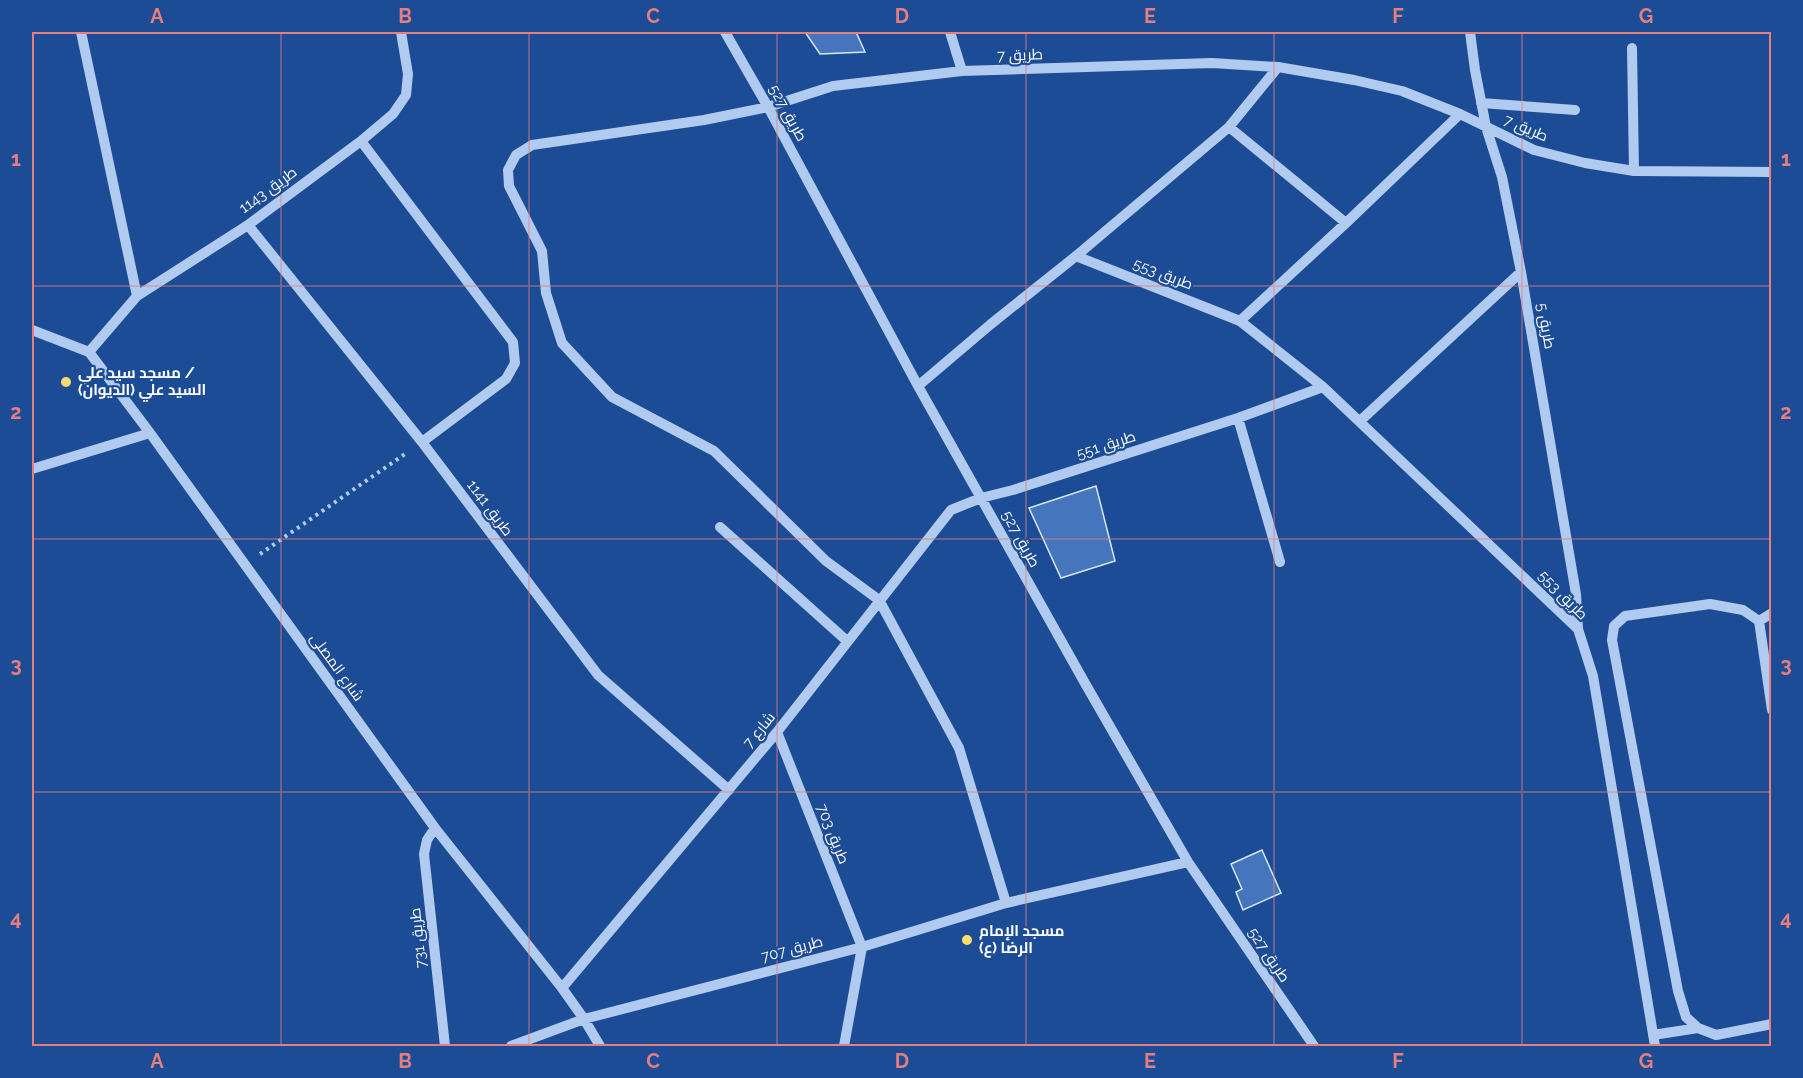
<svg xmlns="http://www.w3.org/2000/svg" width="1803" height="1078" font-family="Raleway,Cairo,sans-serif">
<style>
.building{fill:#4575bd;stroke:#d7e6fb;stroke-width:1.5}
.lines{fill:none;stroke-linecap:round;stroke-linejoin:round}
.path{stroke:#b1caef;stroke-width:4;stroke-dasharray:3 4.5;stroke-linecap:butt}
.minor{stroke:#b1caef;stroke-width:10}
.grid{fill:none;stroke:#e67e7e;stroke-width:1.5;stroke-opacity:0.55}
.poi-dot{fill:#fedc70;stroke:#1d4c96;stroke-width:2}
.labels{text-anchor:middle;stroke-width:4.5;stroke-linejoin:round;paint-order:stroke}
.street-label{font-size:15px;fill:#fff;stroke:#1d4c96}
.poi-label{font-size:15px;font-weight:bold;fill:#fff;stroke:#1d4c96;text-anchor:start}
.neatline{fill:none;stroke:#e67e7e;stroke-width:2}
.grid-label{font-size:20px;text-anchor:middle;font-weight:bold;fill:#e67e7e}
</style>
<rect width="100%" height="100%" fill="#1d4c96"/>
<path class="building" d="M805,32H856L865,52L820,54Z
M1096,486L1115,561L1061,578L1029,508Z
M1262,850L1281,893L1243,910L1236,892L1242,889L1231,864Z"/>
<g class="lines">
<path class="path" d="M260,554L405,454"/>
<path class="minor" d="M81,32L137,296
M725,32L768,107L918,386L1086,685L1188,862L1314,1046
M950,32L962,71
M1470,32L1475,70L1486,127L1502,177L1521,272L1576,594L1578,629
M1632,48L1634,171
M1481,103L1575,110
M1229,127L1346,223
M361,141L513,342L515,363L506,379L422,442
M248,225L422,442L598,675L729,790
M1076,256L1240,321L1323,387L1578,629L1593,676L1655,1046
M1240,321L1346,223L1460,114
M32,330L89,352L150,433L435,828L562,988L584,1019L600,1046
M89,352L137,296L248,225L361,141L393,114L406,95L408,74L401,32
M918,386L991,324L1076,256L1229,127L1278,67L1354,80L1402,91L1460,114L1534,150L1585,163L1634,171L1772,172
M1238,418L1280,562
M1360,421L1521,272
M32,469L150,433
M720,527L847,641
M1759,621L1772,613
M1772,710L1759,621L1743,610L1710,604L1625,616L1614,626L1612,640L1678,991L1686,1017L1698,1028L1716,1035L1772,1024
M777,732L862,947L844,1046
M435,828L427,840L424,854L445,1046
M1006,903L959,748L879,600L826,561L714,451L612,397L562,343L546,293L542,251L509,186L508,170L516,155L532,145L704,120L768,107L833,86L962,71L1212,63L1278,67
M562,988L777,732L951,510L981,498L1013,490L1238,418L1323,387
M1653,1035L1698,1028
M511,1046L584,1019L862,947L1006,903L1188,862"/>
</g>
<path class="grid" d="M281,32V1046M529,32V1046M777,32V1046M1026,32V1046M1274,32V1046M1522,32V1046M32,286H1772M32,539H1772M32,792H1772"/>
<g class="poi-dot">
<circle cx="66" cy="382" r="6"/>
<circle cx="967" cy="940" r="6"/>
</g>
<g class="labels">
<g class="street-label">
<text transform="translate(1020 55) rotate(-2)" y="5">طريق 7</text>
<text transform="translate(788 113) rotate(61)" y="5">طريق 527</text>
<text transform="translate(1526 128) rotate(23)" y="5">طريق 7</text>
<text transform="translate(268 190) rotate(-36)" y="5">طريق 1143</text>
<text transform="translate(1163 274) rotate(21)" y="5">طريق 553</text>
<text transform="translate(1546 326) rotate(80)" y="5">طريق 5</text>
<text transform="translate(1106 445) rotate(-18)" y="5">طريق 551</text>
<text transform="translate(490 508) rotate(53)" y="5">طريق 1141</text>
<text transform="translate(1021 539) rotate(61)" y="5">طريق 527</text>
<text transform="translate(1563 595) rotate(45)" y="5">طريق 553</text>
<text transform="translate(337 667) rotate(54)" y="5">شارع المصلى</text>
<text transform="translate(759 730) rotate(-51)" y="5">شارع 7</text>
<text transform="translate(833 834) rotate(68)" y="5">طريق 703</text>
<text transform="translate(418 938) rotate(-96)" y="5">طريق 731</text>
<text transform="translate(792 949) rotate(-15)" y="5">طريق 707</text>
<text transform="translate(1269 955) rotate(56)" y="5">طريق 527</text>
</g>
<g class="poi-label">
<text x="78" y="378">مسجد سيد علي /<tspan x="78" dy="17">السيد علي (الديوان)</tspan></text>
<text x="979" y="936">مسجد الإمام<tspan x="979" dy="17">الرضا (ع)</tspan></text>
</g>
</g>
<rect width="1803" height="1078" fill="none" stroke="#1d4c96" stroke-width="66"/>
<rect x="33" y="33" width="1737" height="1012" class="neatline"/>
<g class="grid-label">
<text x="157" y="23">A</text>
<text x="405" y="23">B</text>
<text x="653" y="23">C</text>
<text x="902" y="23">D</text>
<text x="1150" y="23">E</text>
<text x="1398" y="23">F</text>
<text x="1646" y="23">G</text>
<text x="16" y="166">1</text>
<text x="1786" y="166">1</text>
<text x="16" y="419">2</text>
<text x="1786" y="419">2</text>
<text x="16" y="672">3</text>
<text x="1786" y="672">3</text>
<text x="16" y="925">4</text>
<text x="1786" y="925">4</text>
<text x="157" y="1068">A</text>
<text x="405" y="1068">B</text>
<text x="653" y="1068">C</text>
<text x="902" y="1068">D</text>
<text x="1150" y="1068">E</text>
<text x="1398" y="1068">F</text>
<text x="1646" y="1068">G</text>
</g>
</svg>
